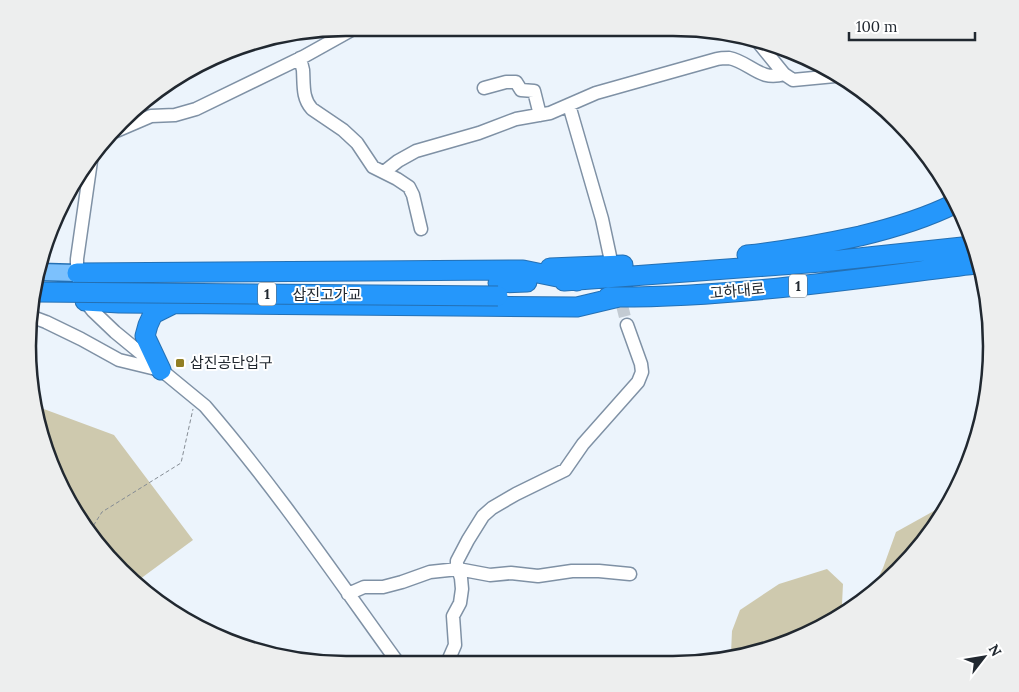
<svg xmlns="http://www.w3.org/2000/svg" width="1019" height="692" font-family="Lora,'Noto Sans KR',serif">
<style>
.green{fill:#cec9ae}
.lines{fill:none;stroke-linecap:round;stroke-linejoin:round}
.minor-tunnel{stroke:#c3cbd3;stroke-width:12;stroke-dasharray:12 6;stroke-linecap:butt}
.minor-casing{stroke:#7f91a5;stroke-width:15}
.major-casing{stroke:#2470b4;stroke-width:19}
.highway-casing{stroke:#2470b4;stroke-width:21}
.path{stroke:#858c94;stroke-width:1;stroke-dasharray:4 2.5;stroke-linecap:butt}
.minor{stroke:#fff;stroke-width:12}
.major{stroke:#7cc1fd;stroke-width:16}
.highway{stroke:#2597fb;stroke-width:19}
.highway-bridge-casing{stroke:#2470b4;stroke-width:21;stroke-linecap:butt}
.highway-bridge{stroke:#2597fb;stroke-width:19}
.poi-dot{fill:#917f25;stroke:#fff;stroke-width:2}
.labels{text-anchor:middle;stroke-width:4;stroke-linejoin:round;paint-order:stroke}
.shield{fill:#fff;stroke:#64686e;stroke-width:1}
.shield-label{font-size:14px;font-weight:bold;fill:#212830}
.street-label{font-size:15px;fill:#212830;stroke:#fff}
.poi-label{font-size:15px;fill:#212830;stroke:#fff;text-anchor:start}
.rim{fill:none;stroke:#212830;stroke-width:2.5}
</style>
<rect width="100%" height="100%" fill="#ecf4fc"/>
<path class="green" d="M33,405L114,435L193,540L136,582L121,571L70,505L34,408Z
M941,507L898,571L873,588L883,568L896,532Z
M827,569L843,584L842,604L845,607L795,640L731,653L732,631L740,610L779,584Z"/>
<g class="lines">
<path class="minor-tunnel" d="M613,270L627,325"/>
<g class="minor-casing">
<path id="minor" d="M758,42L784,74L793,80L835,76
M300,58C301,62 302,66 303,70C304,85 302,98 312,109L343,130L357,143L373,167L397,179L409,187L413,195L421,229
M484,88L506,82H516L521,90L534,91L540,115
M569,105L602,219L611,261
M116,131L151,116L175,115L196,109L303,57L355,28
M92,154L77,259V273L85,301L93,311L115,332L205,406C274,486 334,574 396,660
M384,172L398,161L416,151L479,133L516,119L550,113L596,93L717,59C721,58 725,58 729,58C750,62 760,82 784,74
M30,316L46,322L81,339L119,360L156,369
M348,594L364,587H383L402,582L430,572L458,569L490,575L511,573L538,576L572,571H599L630,574
M448,661L455,645L453,616L460,603L462,589L461,578L457,566V561L468,540L483,516L492,508L516,494L565,470L583,444L638,382L642,372L641,364L627,325"/>
</g>
<g class="major-casing">
<path id="major" d="M41,272L77,273"/>
</g>
<g class="highway-casing">
<path id="highway" d="M747,255C785,251 823,244 860,236C893,228 924,219 954,204
M550,268L623,265
M77,273L523,270L577,281
M564,281L821,262L972,246
M498,283L527,282
M608,297C731,298 854,279 975,264
M85,301L119,303L577,307L619,297
M161,370L145,336L148,325L153,314L173,304"/>
</g>
<path class="path" d="M90,531L102,512L181,463L193,409"/>
<use href="#minor" class="minor"/>
<use href="#major" class="major"/>
<use href="#highway" class="highway"/>
<g class="highway-bridge-casing">
<path id="highway-bridge" d="M36,292L498,296"/>
</g>
<use href="#highway-bridge" class="highway-bridge"/>
</g>
<rect class="poi-dot" x="175" y="358" width="10" height="10" rx="2.5"/>
<g class="labels">
<g class="shield">
<rect x="789" y="274.5" width="18" height="23" rx="4"/>
<rect x="258" y="282.5" width="18" height="23" rx="4"/>
</g>
<g class="shield-label">
<text x="798" y="291">1</text>
<text x="267" y="299">1</text>
</g>
<g class="street-label">
<text transform="translate(737 291) rotate(-5)" y="5">고하대로</text>
<text x="327" y="300">삽진고가교</text>
</g>
<g class="poi-label">
<text x="190" y="368">삽진공단입구</text>
</g>
</g>
<path d="M0 0H1019V692H0ZM346 36H673A310 310 0 0 1 983 346V346A310 310 0 0 1 673 656H346A310 310 0 0 1 36 346V346A310 310 0 0 1 346 36Z" fill="#edeeee" fill-rule="evenodd"/>
<path class="rim" d="M346 36H673A310 310 0 0 1 983 346V346A310 310 0 0 1 673 656H346A310 310 0 0 1 36 346V346A310 310 0 0 1 346 36Z"/>
<g transform="translate(984 657) rotate(59)" stroke="#ffffff" stroke-width="4" paint-order="stroke">
<path d="M0-4L9 19L0 12L-9 19Z" fill="#212830"/>
<text y="-8" font-size="14" font-weight="bold" text-anchor="middle" fill="#212830">N</text>
</g>
<path d="M849 32v8h126v-8" fill="none" stroke="#212830" stroke-width="2.5"/>
<text x="856" y="32" font-size="15" fill="#212830" stroke="#ffffff" stroke-width="4" paint-order="stroke">100 m</text>
</svg>
